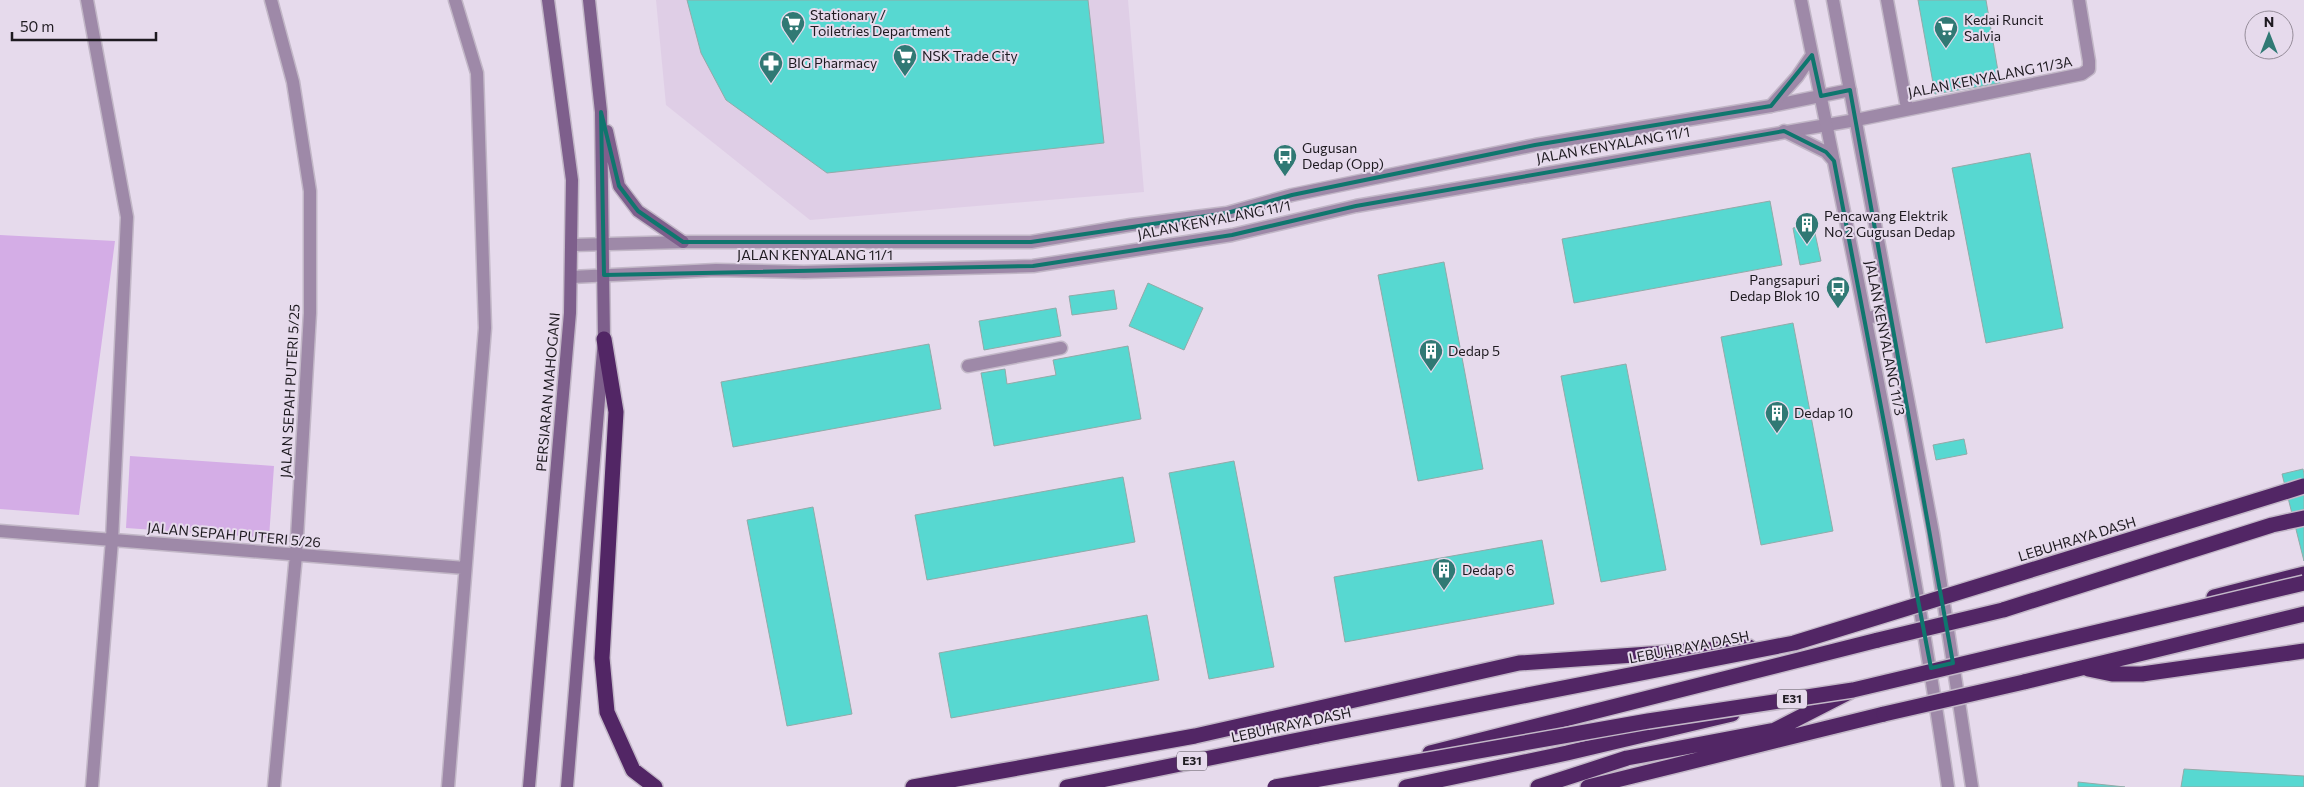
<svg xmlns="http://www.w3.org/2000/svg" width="2304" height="787" font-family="Commissioner,sans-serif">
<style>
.built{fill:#dfcee6}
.green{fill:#d4ade6}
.building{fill:#57d8d1;stroke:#92aaa8}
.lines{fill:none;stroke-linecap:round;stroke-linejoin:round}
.minor-casing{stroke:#c2b7c7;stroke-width:15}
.tertiary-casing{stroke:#c2b7c7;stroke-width:15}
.secondary-casing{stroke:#c2b7c7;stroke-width:15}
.motorway-casing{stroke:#c2b7c7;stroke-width:18}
.minor{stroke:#9e89a8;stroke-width:12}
.tertiary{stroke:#9e89a8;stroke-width:12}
.secondary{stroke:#7e5f8c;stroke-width:12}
.motorway{stroke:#522665;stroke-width:15}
.motorway-bridge-casing{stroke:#c2b7c7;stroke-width:18;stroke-linecap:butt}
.motorway-bridge{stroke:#522665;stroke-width:15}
.marked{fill:none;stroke:#0f766e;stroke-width:4;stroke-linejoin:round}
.labels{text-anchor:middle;stroke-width:4;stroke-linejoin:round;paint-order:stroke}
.shield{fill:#e6daec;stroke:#5a545d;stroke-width:1}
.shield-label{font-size:12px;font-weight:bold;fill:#1e1a20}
.poi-label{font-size:14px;fill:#1e1a20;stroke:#e6daec;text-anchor:start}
.street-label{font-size:14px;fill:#1e1a20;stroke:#e6daec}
</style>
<rect width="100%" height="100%" fill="#e6daec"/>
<path class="built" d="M656,0H1128L1144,192L810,220L666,105Z"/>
<path class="green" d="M0,235L115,241L79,515L0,509Z
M130,456L274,466L269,538L126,528Z"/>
<path class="building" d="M687,0H1088L1104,143L827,173L726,100L701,53Z
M1918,0H1986L2000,83L1935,94Z
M2030,153L2063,328L1986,343L1952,168Z
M1770,201L1782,265L1574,303L1562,239Z
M1813,224L1821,261L1800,265L1793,228Z
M1444,262L1483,469L1418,481L1378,275Z
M1148,283L1203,308L1184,350L1129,326Z
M1114,290L1117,309L1072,315L1069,296Z
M1056,308L1061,336L984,350L979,321Z
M1793,323L1833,531L1761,545L1721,337Z
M929,344L941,409L733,447L721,382Z
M1128,346L1141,419L994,446L981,373L1005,369L1007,384L1056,375L1053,360Z
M1626,364L1666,570L1601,582L1561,376Z
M1964,439L1967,454L1936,460L1933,445Z
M1234,461L1274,667L1209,679L1169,473Z
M2303,469L2304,474V561L2282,474Z
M1123,477L1135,542L927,580L915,515Z
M813,507L852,714L787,726L747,520Z
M1542,540L1554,604L1345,642L1334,577Z
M1147,615L1159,680L951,718L939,653Z
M2184,769L2304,776V787H2181Z
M2078,782L2125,787H2078Z"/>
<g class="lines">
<g class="minor-casing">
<path id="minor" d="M87,0L127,217L112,540L92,787
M271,0L293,82L310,191V313L296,555L274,787
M1887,0L1907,108
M573,245L683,242H1031L1131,225L1227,213L1292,195L1535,145L1771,106L1850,90
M571,277L716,270L804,272L1033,266L1232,235L1356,206L1856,120L2082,74L2089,69V61L2079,0
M968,366L1061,348
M0,531L465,568
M448,787L485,328L477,73L455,0"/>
</g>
<g class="tertiary-casing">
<path id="tertiary" d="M1801,0C1854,262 1910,523 1948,787
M1833,0L1933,533L1972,787
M1771,106L1797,77L1812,55
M1784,131L1826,152L1834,161
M1867,318L1891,313"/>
</g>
<g class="secondary-casing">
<path id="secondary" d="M607,131L619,186L638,211L683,242
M529,787L570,313L572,180L548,0
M567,787L604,339L601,112L589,0"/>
</g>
<g class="motorway-casing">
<path id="motorway" d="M604,339L616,412L602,658L607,712L633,770L655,787
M2214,597L2304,574
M2003,610L2272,525L2304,518
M2088,669L2112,674H2142L2304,651
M2024,682L2304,614
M1430,753L1878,640
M913,787L1195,736L1519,663L1749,647
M1067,787L1318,736
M1406,787L1567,753L1732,714
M1538,787L1627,758L1775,730L1849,692
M1588,787L1884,714"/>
</g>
<use href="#minor" class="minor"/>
<use href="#tertiary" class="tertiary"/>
<use href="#secondary" class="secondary"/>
<use href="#motorway" class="motorway"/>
<g class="motorway-bridge-casing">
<path id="motorway-bridge" d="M1878,640L2003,610
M1884,714L2024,682
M1318,736L1794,643L2304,486
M1275,787L1648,721L1853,690L2304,583"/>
</g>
<use href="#motorway-bridge" class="motorway-bridge"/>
</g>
<path class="marked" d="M1812,55L1821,96L1850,90L1953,663L1931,668L1834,161L1826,152L1784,131L1356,206L1232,235L1033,266L604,275L601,112L619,186L638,211L683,242H1031L1227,213L1292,195L1535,145L1771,106Z"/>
<defs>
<g id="supermarket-pin" transform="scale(1.25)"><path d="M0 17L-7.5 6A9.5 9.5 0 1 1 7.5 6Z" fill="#307974" stroke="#e6daec"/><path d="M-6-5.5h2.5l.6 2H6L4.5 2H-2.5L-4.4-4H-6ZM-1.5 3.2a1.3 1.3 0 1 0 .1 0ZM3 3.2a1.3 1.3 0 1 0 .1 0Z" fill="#fff"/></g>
<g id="pharmacy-pin" transform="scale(1.25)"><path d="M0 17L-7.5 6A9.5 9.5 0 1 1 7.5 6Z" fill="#307974" stroke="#e6daec"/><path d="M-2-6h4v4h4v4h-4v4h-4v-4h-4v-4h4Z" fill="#fff"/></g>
<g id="bus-pin" transform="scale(1.25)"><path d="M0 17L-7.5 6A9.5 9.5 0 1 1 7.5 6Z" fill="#307974" stroke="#e6daec"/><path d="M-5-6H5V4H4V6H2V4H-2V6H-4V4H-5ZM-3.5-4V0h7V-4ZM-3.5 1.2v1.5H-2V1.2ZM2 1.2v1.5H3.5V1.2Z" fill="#fff"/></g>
<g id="building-pin" transform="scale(1.25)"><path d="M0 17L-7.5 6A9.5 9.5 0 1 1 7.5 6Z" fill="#307974" stroke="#e6daec"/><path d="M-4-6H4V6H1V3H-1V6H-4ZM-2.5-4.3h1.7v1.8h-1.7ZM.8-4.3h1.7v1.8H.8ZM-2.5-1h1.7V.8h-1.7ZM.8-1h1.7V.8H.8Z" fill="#fff"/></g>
</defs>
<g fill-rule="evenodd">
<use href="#supermarket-pin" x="793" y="23"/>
<use href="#supermarket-pin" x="1946" y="28"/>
<use href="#supermarket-pin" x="905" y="56"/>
<use href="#pharmacy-pin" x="771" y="63"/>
<use href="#bus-pin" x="1285" y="156"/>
<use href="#building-pin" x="1807" y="224"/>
<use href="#bus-pin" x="1838" y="288"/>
<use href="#building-pin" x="1431" y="351"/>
<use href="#building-pin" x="1777" y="413"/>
<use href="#building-pin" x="1444" y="570"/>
</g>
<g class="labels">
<g class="shield">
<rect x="1777" y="689.5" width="30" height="19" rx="4"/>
<rect x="1177" y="751.5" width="30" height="19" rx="4"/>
</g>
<g class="shield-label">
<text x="1792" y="703">E31</text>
<text x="1192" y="765">E31</text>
</g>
<g class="poi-label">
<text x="810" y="20">Stationary /<tspan x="810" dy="16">Toiletries Department</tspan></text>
<text x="1964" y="25">Kedai Runcit<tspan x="1964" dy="16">Salvia</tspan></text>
<text x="922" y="61">NSK Trade City</text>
<text x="788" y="68">BIG Pharmacy</text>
<text x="1302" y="153">Gugusan<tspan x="1302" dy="16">Dedap (Opp)</tspan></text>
<text x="1824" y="221">Pencawang Elektrik<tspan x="1824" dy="16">No 2 Gugusan Dedap</tspan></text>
<text x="1820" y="285" text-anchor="end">Pangsapuri<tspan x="1820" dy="16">Dedap Blok 10</tspan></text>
<text x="1448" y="356">Dedap 5</text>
<text x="1794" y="418">Dedap 10</text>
<text x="1462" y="575">Dedap 6</text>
</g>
<g class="street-label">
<text transform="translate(1990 77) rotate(-11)" y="5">JALAN KENYALANG 11/3A</text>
<text transform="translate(1613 145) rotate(-10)" y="5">JALAN KENYALANG 11/1</text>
<text transform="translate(1214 220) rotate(-11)" y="5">JALAN KENYALANG 11/1</text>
<text x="815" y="260">JALAN KENYALANG 11/1</text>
<text transform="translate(1885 338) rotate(79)" y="5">JALAN KENYALANG 11/3</text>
<text transform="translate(290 391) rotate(-87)" y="5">JALAN SEPAH PUTERI 5/25</text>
<text transform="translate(548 392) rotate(-85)" y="5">PERSIARAN MAHOGANI</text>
<text transform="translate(234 535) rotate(5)" y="5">JALAN SEPAH PUTERI 5/26</text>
<text transform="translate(2077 539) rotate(-17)" y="5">LEBUHRAYA DASH</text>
<text transform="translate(1689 647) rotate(-11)" y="5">LEBUHRAYA DASH</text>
<text transform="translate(1291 725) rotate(-12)" y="5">LEBUHRAYA DASH</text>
</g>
</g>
<g transform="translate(2269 35)"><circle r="24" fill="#e6daec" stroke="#968d9a"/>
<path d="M0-4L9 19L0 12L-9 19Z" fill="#307974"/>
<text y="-8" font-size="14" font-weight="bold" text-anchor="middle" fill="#1e1a20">N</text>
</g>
<path d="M12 32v8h144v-8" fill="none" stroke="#1e1a20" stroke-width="2.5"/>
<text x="20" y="32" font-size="15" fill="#1e1a20" stroke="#e6daec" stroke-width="4" paint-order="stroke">50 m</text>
</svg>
